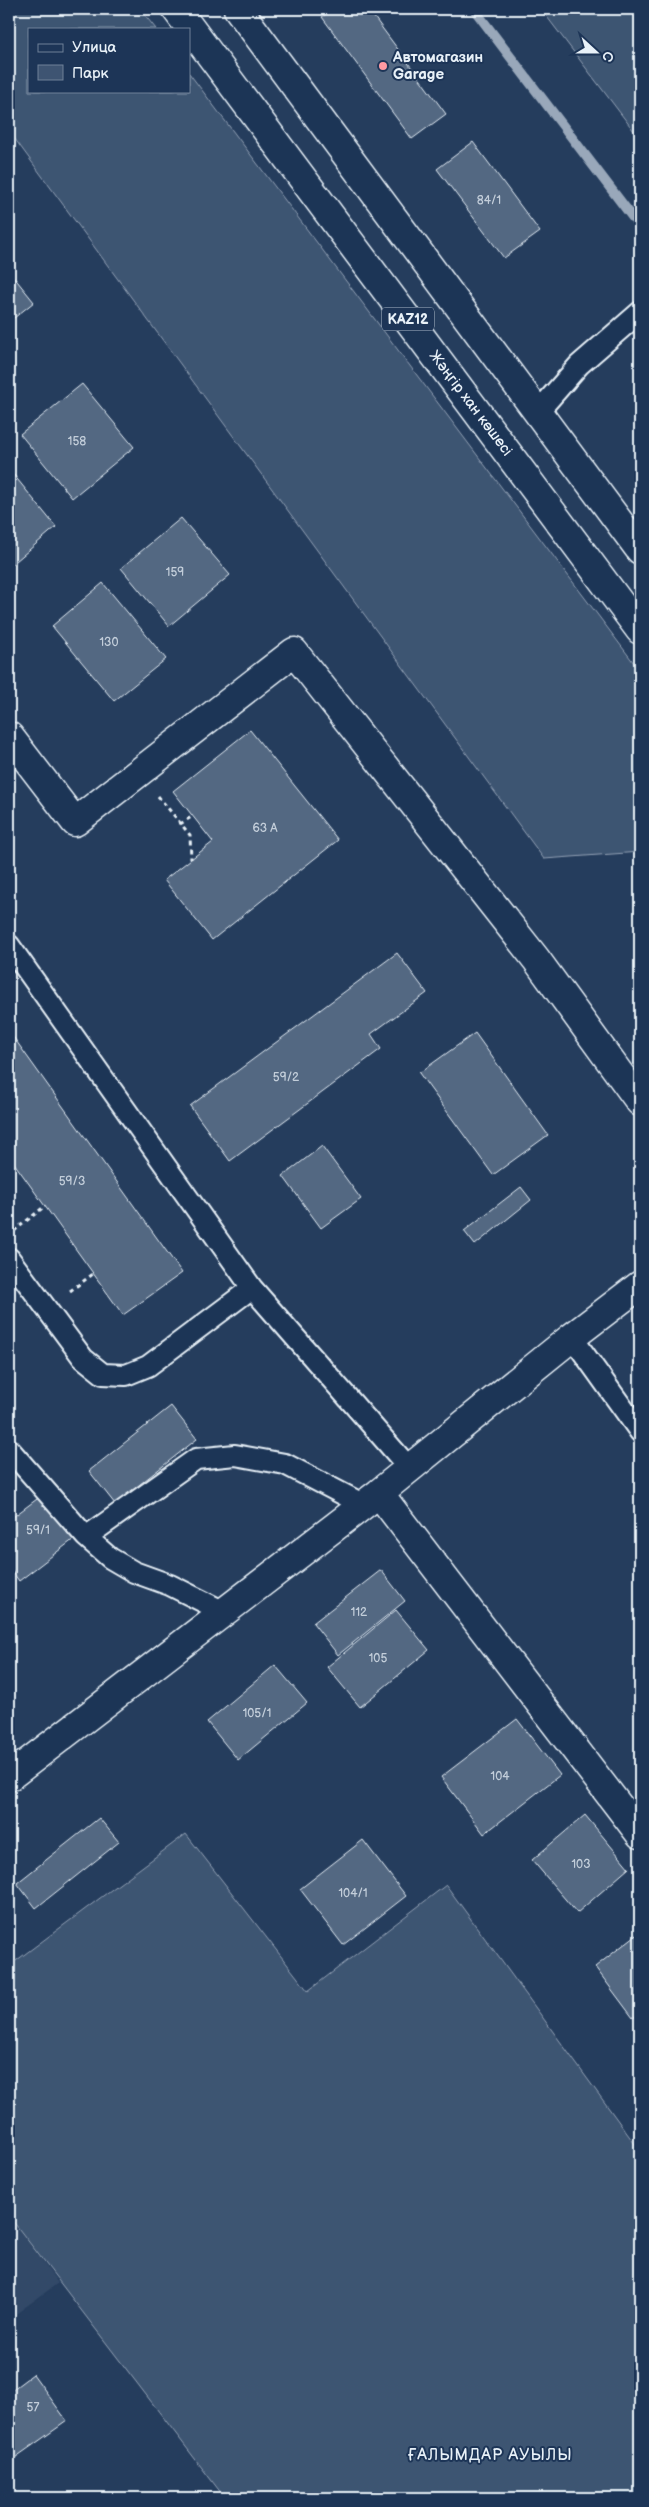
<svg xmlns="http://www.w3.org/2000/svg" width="649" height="2507" font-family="'Balsamiq Sans',sans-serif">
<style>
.built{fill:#334a68}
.green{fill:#3e5472;stroke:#93a2b5}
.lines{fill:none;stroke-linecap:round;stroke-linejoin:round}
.stream{stroke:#99a8ba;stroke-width:10}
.building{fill:#536782;stroke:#e8f1f8}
.lane-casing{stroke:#e8f1f8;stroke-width:24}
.street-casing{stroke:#e8f1f8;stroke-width:31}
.primary-casing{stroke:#e8f1f8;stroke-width:31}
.path{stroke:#e8f1f8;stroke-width:3;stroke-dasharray:4 4;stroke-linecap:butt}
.lane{stroke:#1d3557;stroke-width:20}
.street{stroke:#1d3557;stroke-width:28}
.primary{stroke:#1d3557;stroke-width:28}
.poi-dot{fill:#ff9aa2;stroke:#1d3557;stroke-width:2}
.labels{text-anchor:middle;stroke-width:4;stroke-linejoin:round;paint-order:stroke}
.number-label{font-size:12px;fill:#c3ceda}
.shield{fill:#1d3557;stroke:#abb9c8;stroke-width:1}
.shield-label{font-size:14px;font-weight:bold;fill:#e8f1f8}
.poi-label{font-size:15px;font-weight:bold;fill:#e8f1f8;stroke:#1d3557;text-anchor:start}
.street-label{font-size:15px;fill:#e8f1f8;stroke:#1d3557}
.neighbourhood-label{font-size:16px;letter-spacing:1px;fill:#e8f1f8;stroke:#1d3557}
</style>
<rect width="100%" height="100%" fill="#253d5d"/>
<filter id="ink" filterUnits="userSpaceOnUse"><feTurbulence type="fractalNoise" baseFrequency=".02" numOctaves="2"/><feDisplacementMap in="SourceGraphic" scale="10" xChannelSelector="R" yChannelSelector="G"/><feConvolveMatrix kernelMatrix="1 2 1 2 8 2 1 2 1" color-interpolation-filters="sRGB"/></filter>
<g filter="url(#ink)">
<path class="built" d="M9,2216L58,2283L9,2319Z"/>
<path class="green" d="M9,9H140L156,29H29V91H189V73L640,671V852L544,859L9,131Z
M541,9H640V139Z
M186,1834L308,1991L446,1885L640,2151V2498H225L9,2216V1966Z"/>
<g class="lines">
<path class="stream" d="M474,9L640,227"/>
</g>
<path class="building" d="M333,9H368L446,114L412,139L322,17Z
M473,142L540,232L504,258L437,169Z
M9,271L34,302L9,322Z
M82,384L134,447L72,498L20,434Z
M9,469L56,527L9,567Z
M181,518L230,575L169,626L121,568Z
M103,583L166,659L114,701L52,626Z
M250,730L338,840L212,940L164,880L213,842L173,791Z
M397,953L427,993L371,1034L381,1049L230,1161L190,1106Z
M9,1031L182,1273L123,1315L9,1156Z
M475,1033L548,1135L493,1175L419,1073Z
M322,1146L361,1199L321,1228L283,1176Z
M521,1187L531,1200L475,1245L464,1231Z
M171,1406L197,1439L115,1504L89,1471Z
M41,1496L74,1539L19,1581L9,1567V1520Z
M381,1570L405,1601L338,1655L313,1623Z
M396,1610L429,1650L360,1707L327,1667Z
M275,1665L307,1703L238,1760L207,1722Z
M517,1719L560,1775L484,1834L441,1777Z
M585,1815L629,1868L577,1913L532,1860Z
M99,1818L119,1842L36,1908L17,1883Z
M363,1840L406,1896L343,1945L300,1889Z
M640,1932V2013L633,2018L595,1967Z
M33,2374L67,2421L9,2462V2392Z"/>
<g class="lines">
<g class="lane-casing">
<path id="lane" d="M537,413L579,365L640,312
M9,945L252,1288L410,1469
M9,1258L83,1358L103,1374L126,1375L148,1366L252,1288
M572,1337L640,1432
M9,1449L86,1537L110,1558L134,1572L170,1585L224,1612
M86,1537L196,1459L235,1455L285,1464L364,1505"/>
</g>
<g class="street-casing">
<path id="street" d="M9,736L75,822L294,652L536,959L640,1102
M379,1493L640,1834
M9,1777L379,1493L572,1337L640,1285"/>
</g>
<g class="primary-casing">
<path id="primary" d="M176,9L640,630
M238,9L640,550"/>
</g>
<path class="path" d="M158,796L190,835L191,859
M180,824L193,816
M14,1231L45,1206
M70,1291L93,1274"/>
<use href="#lane" class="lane"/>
<use href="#street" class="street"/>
<use href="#primary" class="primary"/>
</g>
</g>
<circle class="poi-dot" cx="383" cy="66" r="5"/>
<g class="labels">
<g class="number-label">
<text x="489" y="204">84/1</text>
<text x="77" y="445">158</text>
<text x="175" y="576">159</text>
<text x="109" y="646">130</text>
<text x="265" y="832">63 А</text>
<text x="286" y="1081">59/2</text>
<text x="72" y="1185">59/3</text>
<text x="38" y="1534">59/1</text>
<text x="359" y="1616">112</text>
<text x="378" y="1662">105</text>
<text x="257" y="1717">105/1</text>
<text x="500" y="1780">104</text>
<text x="581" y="1868">103</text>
<text x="353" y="1897">104/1</text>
<text x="33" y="2411">57</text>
</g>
<rect class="shield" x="382" y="307.5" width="52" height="23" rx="4"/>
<g class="shield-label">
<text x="408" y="324">KAZ12</text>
</g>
<g class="poi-label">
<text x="393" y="62">Автомагазин<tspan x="393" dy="17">Garage</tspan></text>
</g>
<g class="street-label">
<text transform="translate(471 403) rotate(53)" y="5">Жәңгір хан көшесі</text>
</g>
<g class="neighbourhood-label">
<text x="490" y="2460">ҒАЛЫМДАР АУЫЛЫ</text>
</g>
</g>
<rect width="649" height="2507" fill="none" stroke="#1d3557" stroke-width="30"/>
<rect x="15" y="15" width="619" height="2477" fill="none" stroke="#e8f1f8" stroke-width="2" filter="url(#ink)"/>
<rect x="28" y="28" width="162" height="65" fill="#1d3557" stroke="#6e8097"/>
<rect x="38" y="44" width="25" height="8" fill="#1d3557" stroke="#6e8097"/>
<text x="72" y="52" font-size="15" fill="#e8f1f8">Улица</text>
<rect x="38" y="65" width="25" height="15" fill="#3e5472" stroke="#6e8097"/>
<text x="72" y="78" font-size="15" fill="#e8f1f8">Парк</text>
<g transform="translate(596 52) rotate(111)" stroke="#1d3557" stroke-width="4" paint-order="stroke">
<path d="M0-4L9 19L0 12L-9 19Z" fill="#e8f1f8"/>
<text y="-8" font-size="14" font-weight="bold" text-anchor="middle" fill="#e8f1f8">С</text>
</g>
</svg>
